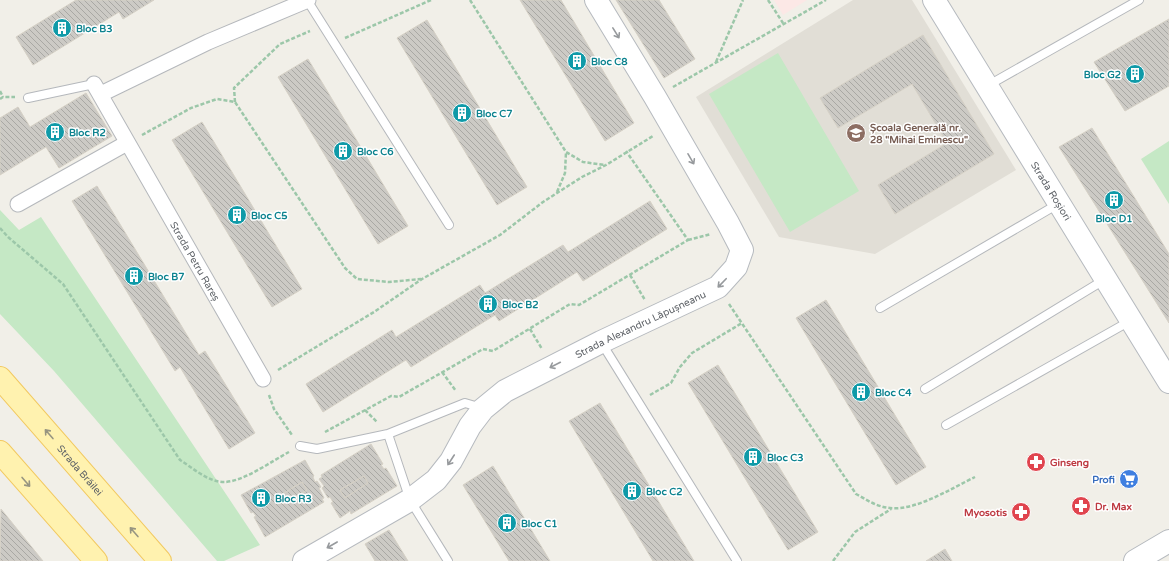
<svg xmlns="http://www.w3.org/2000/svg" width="1169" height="561" font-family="'Varela Round',sans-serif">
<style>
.education{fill:#e1ded6}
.medical{fill:#fce8e6}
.green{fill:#c5e8c5}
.building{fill:url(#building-back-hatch);stroke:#d6d1c6;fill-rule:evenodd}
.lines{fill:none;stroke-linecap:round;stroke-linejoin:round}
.lane-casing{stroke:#b5b8bc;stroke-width:10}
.street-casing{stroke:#b5b8bc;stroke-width:17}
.secondary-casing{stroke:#b6babf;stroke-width:24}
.primary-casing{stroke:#f2c960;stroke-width:24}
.path{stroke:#9cc7a9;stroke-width:2.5;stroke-dasharray:4 2;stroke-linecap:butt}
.lane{stroke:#fff;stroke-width:8}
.street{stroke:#fff;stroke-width:15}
.secondary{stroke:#fff;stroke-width:22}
.primary{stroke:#fff2af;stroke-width:22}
.oneway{stroke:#979a9d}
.oneway2{stroke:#979581}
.labels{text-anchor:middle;stroke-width:3;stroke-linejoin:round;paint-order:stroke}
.culture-label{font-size:10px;font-weight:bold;fill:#0d838f;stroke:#fff;text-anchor:start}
.education-label{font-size:10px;font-weight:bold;fill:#785e54;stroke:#fff;text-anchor:start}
.street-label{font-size:10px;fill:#5f6368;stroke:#fff}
.health-label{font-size:10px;font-weight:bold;fill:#be3a42;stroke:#fff;text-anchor:start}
.shop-label{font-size:10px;font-weight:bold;fill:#366cbe;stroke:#fff;text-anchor:end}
</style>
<defs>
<pattern id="building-back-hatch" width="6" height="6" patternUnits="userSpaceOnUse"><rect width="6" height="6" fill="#cccac5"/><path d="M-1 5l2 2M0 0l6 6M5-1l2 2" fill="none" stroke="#a9a8a4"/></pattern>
</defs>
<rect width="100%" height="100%" fill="#f1efe8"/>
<path class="education" d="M853,0H912L1016,170L875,254L779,237L696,97Z"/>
<path class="medical" d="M774,0H807L783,15Z"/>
<path class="green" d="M778,53L859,191L790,232L709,94Z
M1169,141V204L1141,159Z
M0,210L19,230L41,217L260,545L224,561H217L54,371L0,314Z"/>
<path class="building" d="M76,0H154L123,19L119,12L33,65L16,37Z
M520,0H561L634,123L605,141Z
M616,0H659L695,59L664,78Z
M1169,19V86L1125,111L1094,62Z
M427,20L527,187L497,205L397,38Z
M923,35L994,154L895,214L878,185L947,143L912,84L838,128L820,98Z
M308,59L408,226L378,244L278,77Z
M86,93L112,136L59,168L46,147L0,175V118L18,107L30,127Z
M202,122L302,289L272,307L172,140Z
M1092,128L1169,254V323L1059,147Z
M97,186L199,355L205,351L255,433L229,449L180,367L175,371L72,201Z
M650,201L667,229L583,281L577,272L499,321L495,315L411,367L406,360L323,412L306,384L392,330L396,337L480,285L485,293L563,245L568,252Z
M826,300L926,467L896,485L796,318Z
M718,365L818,532L788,550L688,383Z
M600,403L694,561H653L569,421Z
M371,444L383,464L381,465L384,469L386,468L397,486L351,514L350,511L340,518L331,503L333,502L330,497L328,498L322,488L324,486L319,479L322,477L321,475ZM364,476L368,483L345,498L340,490Z
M305,460L314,476L313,477L315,482L317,481L321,487L319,488L324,498L322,499L324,502L265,537L254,517L256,516L253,512L251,513L241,495ZM302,482L307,490L283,504L278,497Z
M493,466L550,561H509L463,485Z
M364,476L368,483L345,498L340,490Z
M302,482L307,490L283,504L278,497Z
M1,509L43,561H0Z
M389,530L408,561H375L365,544Z
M945,549L952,561H926Z"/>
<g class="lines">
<g class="lane-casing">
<path id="lane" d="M307,0L449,225
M987,86L1139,0
M28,98L94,84
M880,308L1058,204
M601,342L737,561
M925,389L1104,280
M946,425L1130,321
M388,434L410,500L448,561
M300,446L317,449L388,434L465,403L482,408"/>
</g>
<g class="street-casing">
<g id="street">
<path id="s1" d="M94,84L263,379"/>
<path d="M101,94L208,42L308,0"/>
<path d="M18,204L127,143"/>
</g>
</g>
<g class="secondary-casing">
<g id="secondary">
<path id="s2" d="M934,0L1169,382"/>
<path id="s3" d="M304,561L410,500L436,480L451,461L470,426L483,409L505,391L601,342L718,287L736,267L742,250L728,223L655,97L596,0"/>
<path d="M1135,561L1169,541"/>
</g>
</g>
<g class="primary-casing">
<g id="primary">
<path id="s4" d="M0,378L160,561"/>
<path d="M0,452L96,561"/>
</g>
</g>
<path class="path" d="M470,0L566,152L583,162L605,165
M768,0L783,23
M345,38L431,0
M716,62L743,0
M673,87L826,0
M0,91L3,97
M0,99L3,97H15
M235,102L234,88L280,44L310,31
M142,135L191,108L217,99L235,102L345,268L357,279L389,282L421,279
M557,192L565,173L566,152
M0,228L8,237L63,284L180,460C193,468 208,482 224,482C243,482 272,461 289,452
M688,240L711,234
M630,275L645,300
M729,304L856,494C867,500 877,507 890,508C916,511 952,488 975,477
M530,329L542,349
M278,370L374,312L422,279L500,235L543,202L582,177L606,165L653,136
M442,372L456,391
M269,395L274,409L292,435
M650,395L671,383L680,367L692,353L742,323
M365,410L377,422
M325,432L391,396L399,397L483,349L493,351L570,304L579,305L688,240L626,151
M833,561L855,532L891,509"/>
<use href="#lane" class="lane"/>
<use href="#street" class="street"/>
<use href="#secondary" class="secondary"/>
<use href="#primary" class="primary"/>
</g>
<defs><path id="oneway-shaft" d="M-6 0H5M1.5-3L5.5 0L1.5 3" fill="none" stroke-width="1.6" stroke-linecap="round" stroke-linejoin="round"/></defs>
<g class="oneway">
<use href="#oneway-shaft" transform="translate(616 33) rotate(58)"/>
<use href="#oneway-shaft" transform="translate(691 159) rotate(60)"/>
<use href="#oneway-shaft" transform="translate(722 283) rotate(134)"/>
<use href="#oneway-shaft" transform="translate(555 365) rotate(153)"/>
<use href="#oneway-shaft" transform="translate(451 460) rotate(123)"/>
<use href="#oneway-shaft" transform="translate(332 545) rotate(150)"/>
</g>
<g class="oneway2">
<use href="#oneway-shaft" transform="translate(49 434) rotate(-131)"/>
<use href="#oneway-shaft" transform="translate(26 482) rotate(49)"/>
<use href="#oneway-shaft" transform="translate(134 532) rotate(-131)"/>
</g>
<defs>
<g id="building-disc" transform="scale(1)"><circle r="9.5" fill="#0f9aa8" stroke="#fff"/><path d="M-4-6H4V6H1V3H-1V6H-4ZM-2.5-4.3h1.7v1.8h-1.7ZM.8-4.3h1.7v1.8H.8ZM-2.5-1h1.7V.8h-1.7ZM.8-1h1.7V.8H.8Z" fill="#fff"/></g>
<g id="school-disc" transform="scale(1)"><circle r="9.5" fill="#8d6e63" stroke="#fff"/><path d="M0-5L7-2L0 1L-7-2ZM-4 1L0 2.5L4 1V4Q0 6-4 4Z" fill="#fff"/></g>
<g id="pharmacy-disc" transform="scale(1)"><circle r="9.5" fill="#e0444e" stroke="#fff"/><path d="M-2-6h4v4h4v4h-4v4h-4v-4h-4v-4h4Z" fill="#fff"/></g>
<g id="supermarket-disc" transform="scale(1)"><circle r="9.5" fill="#3f7fe0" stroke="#fff"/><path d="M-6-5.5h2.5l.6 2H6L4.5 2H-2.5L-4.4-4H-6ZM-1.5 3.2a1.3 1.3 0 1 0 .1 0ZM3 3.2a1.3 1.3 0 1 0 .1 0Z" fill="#fff"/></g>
</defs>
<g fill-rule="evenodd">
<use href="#building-disc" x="62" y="28"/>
<use href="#building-disc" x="577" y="61"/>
<use href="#building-disc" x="1135" y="74"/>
<use href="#building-disc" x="462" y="113"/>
<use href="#building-disc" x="55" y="132"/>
<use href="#school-disc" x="856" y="133"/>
<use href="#building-disc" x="343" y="151"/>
<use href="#building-disc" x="1114" y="200"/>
<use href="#building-disc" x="237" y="215"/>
<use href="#building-disc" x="134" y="276"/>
<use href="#building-disc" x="488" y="304"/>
<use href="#building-disc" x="861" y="392"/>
<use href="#building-disc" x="753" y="457"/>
<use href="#pharmacy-disc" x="1036" y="462"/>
<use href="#supermarket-disc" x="1129" y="479"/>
<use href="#building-disc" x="632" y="491"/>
<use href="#building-disc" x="261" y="498"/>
<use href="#pharmacy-disc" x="1081" y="506"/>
<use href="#pharmacy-disc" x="1021" y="512"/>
<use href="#building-disc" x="507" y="523"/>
</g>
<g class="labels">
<g class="culture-label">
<text x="76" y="32">Bloc B3</text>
<text x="591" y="65">Bloc C8</text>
<text x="1121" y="78" text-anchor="end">Bloc G2</text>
<text x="476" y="117">Bloc C7</text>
<text x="69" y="136">Bloc R2</text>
<text x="357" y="155">Bloc C6</text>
<text x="251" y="219">Bloc C5</text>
<text x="1114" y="222" text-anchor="middle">Bloc D1</text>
<text x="148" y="280">Bloc B7</text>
<text x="502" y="308">Bloc B2</text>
<text x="875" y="396">Bloc C4</text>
<text x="767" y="461">Bloc C3</text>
<text x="646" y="495">Bloc C2</text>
<text x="275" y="502">Bloc R3</text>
<text x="521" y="527">Bloc C1</text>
</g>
<g class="education-label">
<text x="870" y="131">Școala Generală nr.<tspan x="870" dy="12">28 "Mihai Eminescu"</tspan></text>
</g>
<g class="street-label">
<text dy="4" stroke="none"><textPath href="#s2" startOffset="224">Strada Roșiori</textPath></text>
<text dy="4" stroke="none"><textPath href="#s1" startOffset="204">Strada Petru Rareș</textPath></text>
<text dy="4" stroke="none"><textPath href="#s3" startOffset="420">Strada Alexandru Lăpușneanu</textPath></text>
<text dy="4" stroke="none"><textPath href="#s4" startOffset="122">Strada Brăilei</textPath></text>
</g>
<g class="health-label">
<text x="1050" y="466">Ginseng</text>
<text x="1095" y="510">Dr. Max</text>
<text x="1007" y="516" text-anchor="end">Myosotis</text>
</g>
<g class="shop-label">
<text x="1115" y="483">Profi</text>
</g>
</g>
</svg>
